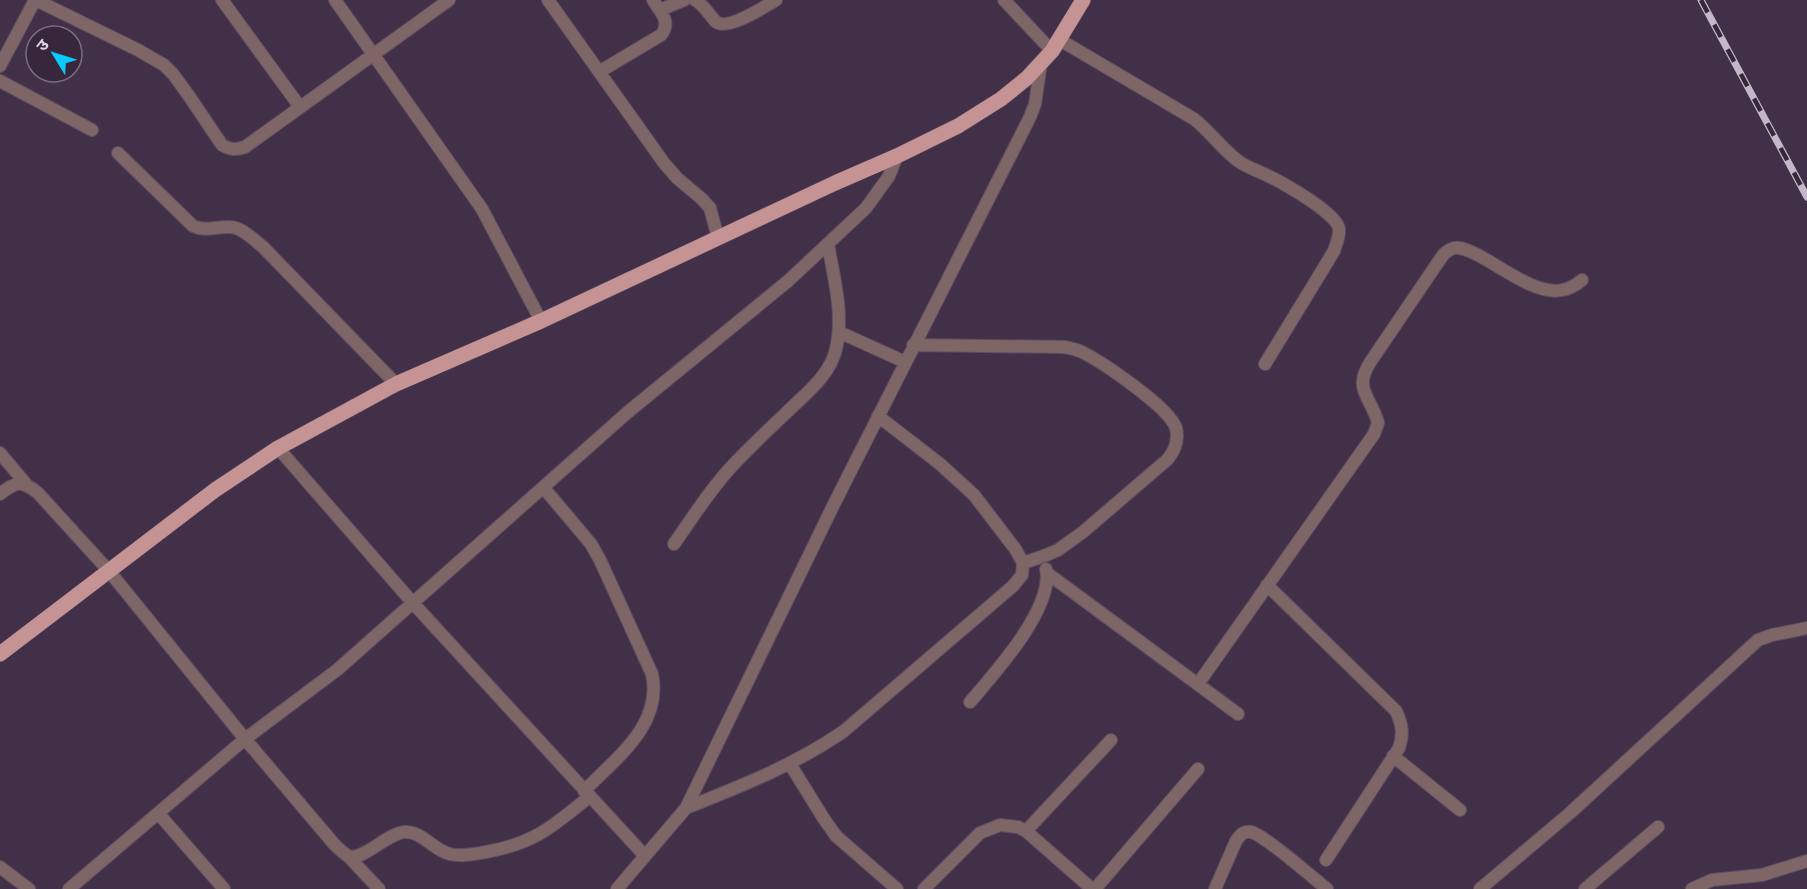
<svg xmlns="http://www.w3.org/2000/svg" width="1807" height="889" font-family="Roboto,'Noto Sans Devanagari',sans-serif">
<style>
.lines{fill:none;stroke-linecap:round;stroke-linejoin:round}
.minor-casing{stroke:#5e4e63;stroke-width:14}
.primary-casing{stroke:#5e4e63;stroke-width:16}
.minor{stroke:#7f6666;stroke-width:12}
.primary{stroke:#c69394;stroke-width:15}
.rail-casing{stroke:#c4b7c7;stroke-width:7}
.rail{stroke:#37263c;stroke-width:4.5;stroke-dasharray:14;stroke-linecap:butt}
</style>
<rect width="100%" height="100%" fill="#413047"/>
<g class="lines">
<g class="minor-casing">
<path id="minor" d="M36,0L138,50L164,65L173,74L189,96L222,145C231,150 236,150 245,147L449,0
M222,0L300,107
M335,0L482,209L541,321
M548,0L664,163L677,178L702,199L710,208L718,238
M695,0C704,5 708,13 715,21C726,32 764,7 776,0
M1004,0L1052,51
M660,10L684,0
M1060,40L1194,119C1211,132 1223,151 1241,163C1248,167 1255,170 1262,173C1278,180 1338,213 1339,229C1340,236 1336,244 1334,251L1265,364
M0,66L35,0
M599,72L661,35C672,22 660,12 653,0
M0,81L92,130
M118,153L193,226C207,233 221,224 236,228C246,231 255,241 263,247L396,384
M839,332L905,362
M913,345L1064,347C1070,348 1076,349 1082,352C1102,362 1169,407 1176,428C1179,440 1175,450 1168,459L1083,532L1058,550L1044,556L1023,563
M278,448L412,602L645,856
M0,453L26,484
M543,487L591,544L600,560L652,674C663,725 616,758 584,791
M0,494C17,481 21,480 38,493L109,571L245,739L334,844C338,848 343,853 348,856C362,862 387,833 405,832C422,831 434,851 450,854C462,857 474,854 486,852C535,843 552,827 589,797
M674,544C693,517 711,488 734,464C751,446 769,429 786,413C805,394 830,376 836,349C844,314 834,279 828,244
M1047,573L1238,714
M1267,585L1396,711C1402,724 1404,734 1399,748L1326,860
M1198,684L1374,434L1378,423C1371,396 1352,390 1371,361L1443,255C1448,250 1453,247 1459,248C1468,249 1478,255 1485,259C1505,270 1538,295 1562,290C1570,289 1576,285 1582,280
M970,702C995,673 1054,608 1046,569
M1393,756L1460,810
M790,764L824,819L836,836L897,889
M686,808C741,786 795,765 844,731L1013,586L1022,575L1023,563L1016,550L974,495L940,464L878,416
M158,813L224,889
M1026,831L1111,740
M349,857L379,889
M0,867L29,889
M69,889L245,739L337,670L628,412L788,281L866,208L889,176L897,156
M617,889L686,808L834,504L1030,117L1035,104L1041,63
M924,889L980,833L1000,825L1018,827L1026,831L1092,889
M1095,889L1198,769
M1215,889L1236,841C1240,835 1243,831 1251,832C1263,834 1313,878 1327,889
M1480,889L1570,813L1758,640L1772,635L1807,628
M1585,889L1658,827
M1692,889L1712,880L1762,875L1807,861"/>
</g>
<g class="primary-casing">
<path id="primary" d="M0,654L215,490L278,448L396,384L541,321L835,183L897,156L958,126L1001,99L1027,78L1052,51L1083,0"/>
</g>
<use href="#minor" class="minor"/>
<use href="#primary" class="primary"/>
<g class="rail-casing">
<path id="rail" d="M1701,0L1807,197"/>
</g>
<use href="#rail" class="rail"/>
</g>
<g transform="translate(54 54) rotate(308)"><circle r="28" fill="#37263c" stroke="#7b6d80" stroke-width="1.5"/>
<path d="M0-4.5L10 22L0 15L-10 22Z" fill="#09cafa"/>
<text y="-9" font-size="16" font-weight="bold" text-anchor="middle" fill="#e2d7e5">उ</text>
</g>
</svg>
